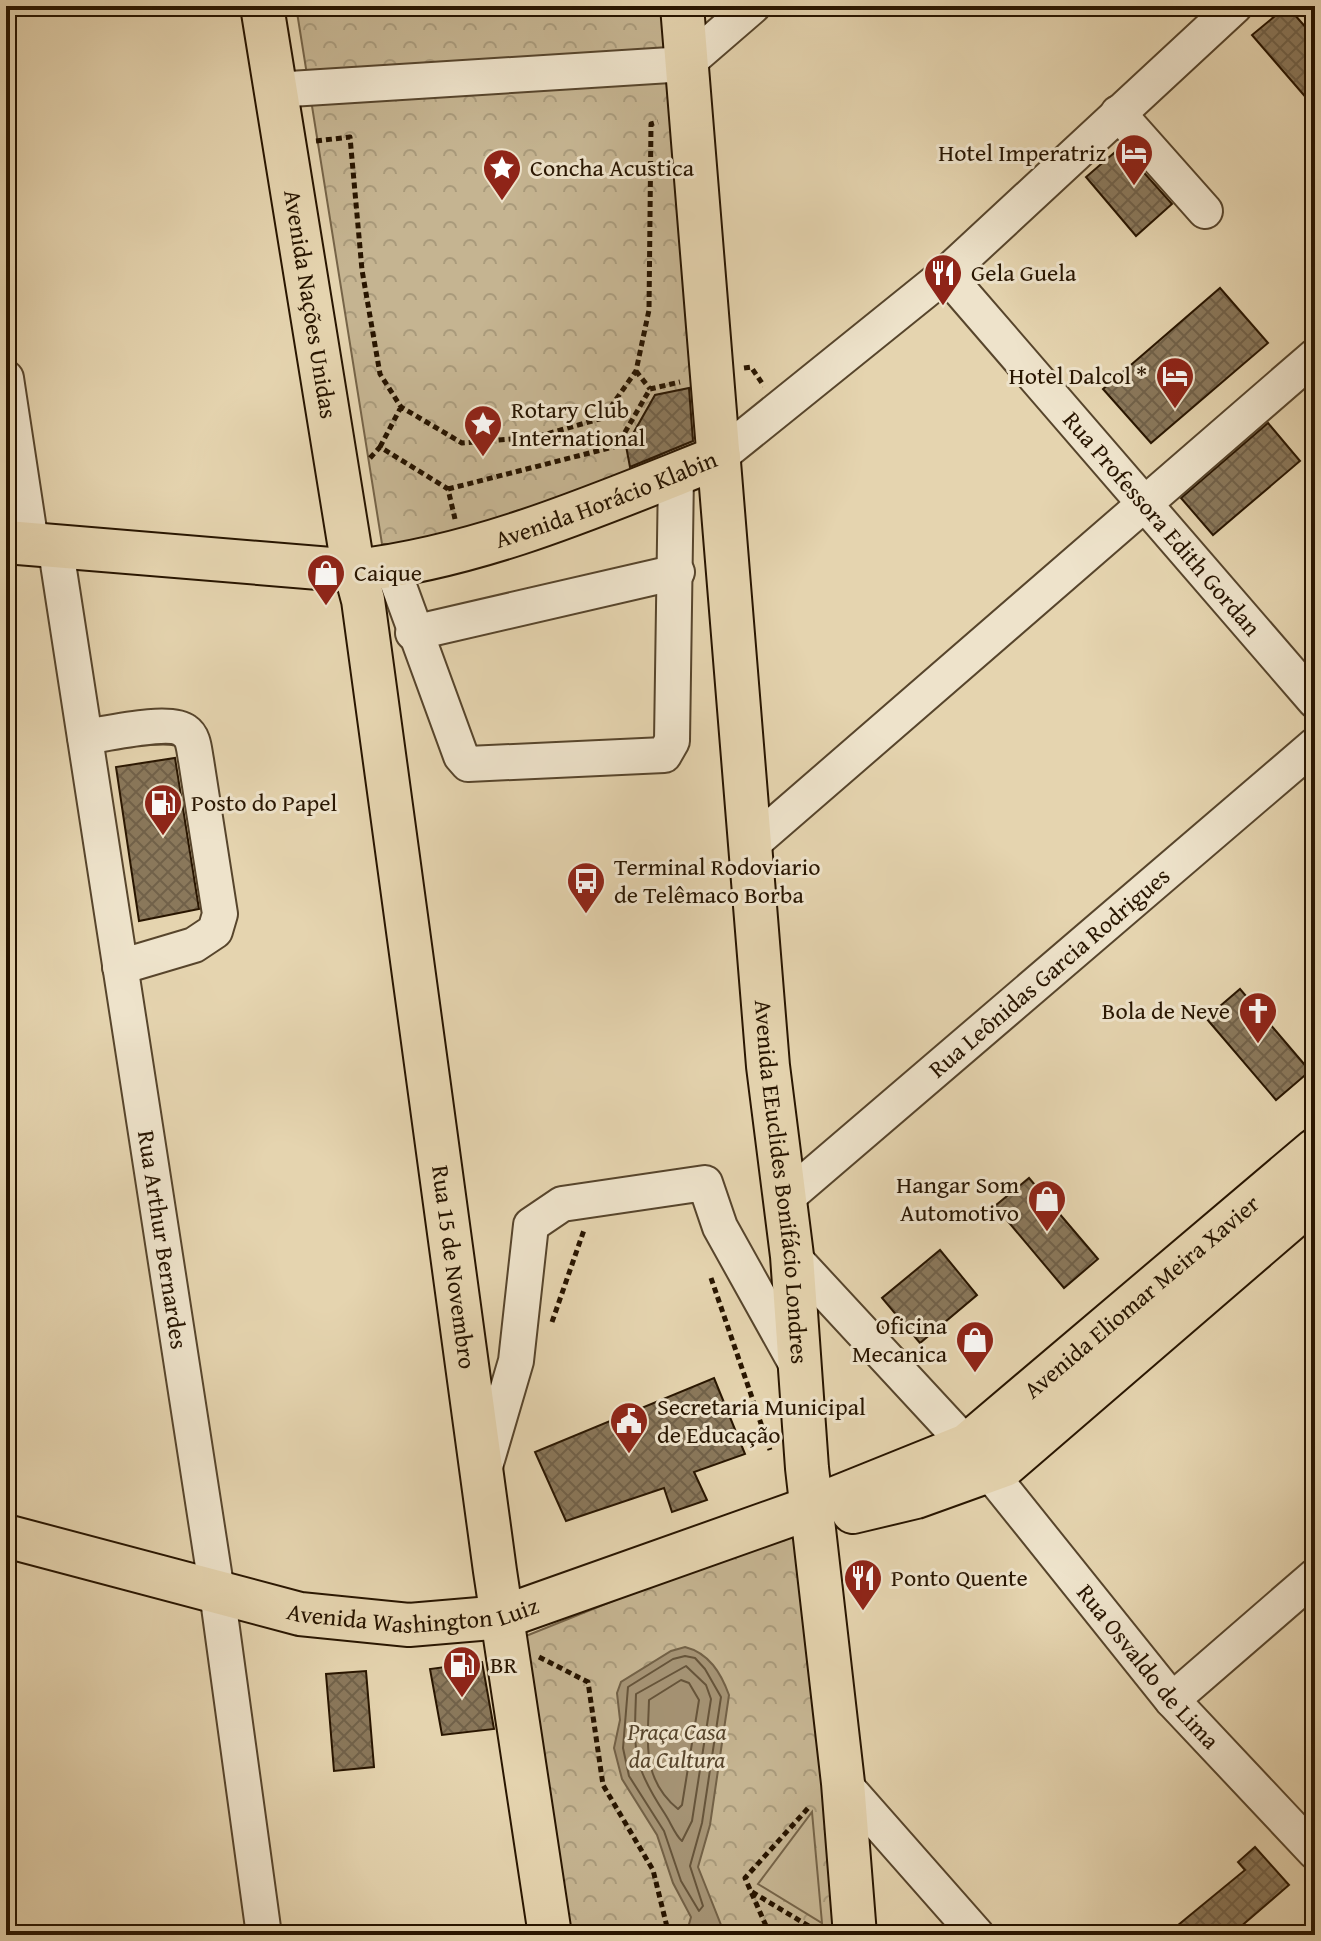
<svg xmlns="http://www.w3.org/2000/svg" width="1321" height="1941" font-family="'Gentium Book Plus',serif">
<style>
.forest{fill:url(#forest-crowns);stroke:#766448;stroke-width:2}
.pitch{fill:#c5b491;stroke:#766448;stroke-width:2}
.water{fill:#a59374;stroke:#736146;stroke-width:2}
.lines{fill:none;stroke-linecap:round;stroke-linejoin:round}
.shore{stroke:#66543a;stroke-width:2}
.building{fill:url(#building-cross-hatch);stroke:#281500;stroke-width:2}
.minor-casing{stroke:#57452c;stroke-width:38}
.major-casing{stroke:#281500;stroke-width:46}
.path{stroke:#281500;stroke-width:5;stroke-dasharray:6 4;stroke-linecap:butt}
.minor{stroke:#eee3cb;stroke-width:34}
.major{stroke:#e5d4af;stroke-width:42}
.labels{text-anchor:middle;stroke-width:6;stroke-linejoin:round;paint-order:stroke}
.poi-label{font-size:24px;fill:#281500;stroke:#eee3cb;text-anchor:start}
.street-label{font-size:24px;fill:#281500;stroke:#eee3cb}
.park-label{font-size:24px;font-style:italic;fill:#57452c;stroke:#eee3cb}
</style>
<defs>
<pattern id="forest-crowns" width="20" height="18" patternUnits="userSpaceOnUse" patternTransform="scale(2)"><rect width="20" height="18" fill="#c5b491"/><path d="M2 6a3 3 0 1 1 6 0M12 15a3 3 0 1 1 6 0" fill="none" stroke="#a99a7b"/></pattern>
<pattern id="building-cross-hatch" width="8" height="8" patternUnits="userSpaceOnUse" patternTransform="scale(2)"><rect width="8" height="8" fill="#8a785b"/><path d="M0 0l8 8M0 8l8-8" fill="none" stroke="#716149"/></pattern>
</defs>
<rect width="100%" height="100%" fill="#e5d4af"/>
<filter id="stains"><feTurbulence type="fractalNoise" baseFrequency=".0025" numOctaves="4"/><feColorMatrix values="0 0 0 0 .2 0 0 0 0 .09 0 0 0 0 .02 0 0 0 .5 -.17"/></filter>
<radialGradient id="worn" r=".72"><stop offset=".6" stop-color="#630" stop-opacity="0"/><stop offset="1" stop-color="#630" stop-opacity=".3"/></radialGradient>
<path class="forest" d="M296,6H662L697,436L487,544H382Z
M807,1523L842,1935H558L511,1642Z"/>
<path class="pitch" d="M812,1812L822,1923L758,1884Z"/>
<path class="water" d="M685,1647C709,1653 721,1673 729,1695L710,1825L698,1867L725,1935H686L691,1917L673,1883L657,1835L622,1779L614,1748L620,1720L617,1693L621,1682L671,1651Z"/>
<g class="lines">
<path class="shore" d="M685,1656L695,1658L705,1669L721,1697L702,1823L690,1866L703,1906L699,1911L681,1881L664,1831L629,1776L623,1748L628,1687L673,1659Z
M686,1666L706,1685L711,1699L692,1821L682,1841C675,1835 671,1823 665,1814C632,1764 634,1752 636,1694Z
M681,1680L689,1683L699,1700L682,1805L678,1809C641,1779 648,1741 649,1700Z"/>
</g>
<path class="building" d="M1287,6L1315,38V108L1252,35Z
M1121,147L1172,204L1136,236L1086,177Z
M1220,288L1268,343L1151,443L1103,389Z
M689,388L693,441L630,467L626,446L655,395Z
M1268,423L1300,461L1213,535L1181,498Z
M175,758L199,909L139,921L116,767Z
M1240,989L1310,1071L1276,1100L1206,1018Z
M1029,1178L1098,1259L1064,1288L995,1206Z
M940,1250L977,1295L920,1343L882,1298Z
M714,1378L745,1454L694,1472L707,1500L672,1512L664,1488L566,1521L535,1452Z
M482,1662L494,1729L442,1735L430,1669Z
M366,1671L374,1767L334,1771L326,1674Z
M1255,1847L1289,1885L1231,1935H1166L1245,1870L1238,1862Z"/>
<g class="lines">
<g class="minor-casing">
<g id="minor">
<path d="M274,90L686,64L753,6"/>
<path d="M1118,113L1205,211"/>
<path id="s1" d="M946,274L1315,701"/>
<path d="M6,378L31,543"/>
<path d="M719,457L946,274L1235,6"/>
<path id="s2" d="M55,544L217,1592L264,1935"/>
<path d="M392,567L461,756L468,764L664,755L672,741L676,474"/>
<path d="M413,633L677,572"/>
<path d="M85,737C106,734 170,719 185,731C194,737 194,750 196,760L220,914L215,931L194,945L120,967"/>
<path d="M751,845L1315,356"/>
<path id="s3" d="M785,1199L1315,745"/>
<path d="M792,1256L967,1445"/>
<path d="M484,1470L516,1361L531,1225L562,1204L705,1183L720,1227L799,1369"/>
<path id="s4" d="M990,1473L1172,1700L1315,1852"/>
<path d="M1172,1700L1315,1576"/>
<path d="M843,1783L977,1935"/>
</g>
</g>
<g class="major-casing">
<g id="major">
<path id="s5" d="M262,6L351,555L363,600L495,1571L550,1935"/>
<path id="s6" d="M682,6L768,1066L792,1256L807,1468L843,1783L855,1935"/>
<path id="s7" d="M6,542L355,571C483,556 600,504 719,457"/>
<path d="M853,1512L916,1497L1005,1465L1315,1198"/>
<path id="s8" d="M6,1536L300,1614L409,1625L503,1617L813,1507L967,1445L1315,1150"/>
</g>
</g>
<path class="path" d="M316,141L350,137L362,270L380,374L401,407L462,443L536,437L603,418L636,371L649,310L651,124L658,122
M6,298L14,352
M744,368L751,367L764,386
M636,371L650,389
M380,447L401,407
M370,458L380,447L448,489L455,519
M448,489L617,446L650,389L680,382
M711,1278L770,1450
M552,1322L584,1230
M539,1657L588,1682L603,1785L653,1870L669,1935
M752,1892L822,1934
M770,1935L745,1878L810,1806"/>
<use href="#minor" class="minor"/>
<use href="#major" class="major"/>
</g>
<defs>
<g id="hotel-pin" transform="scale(2)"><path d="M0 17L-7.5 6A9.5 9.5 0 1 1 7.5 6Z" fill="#8f2418" stroke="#eee3cb"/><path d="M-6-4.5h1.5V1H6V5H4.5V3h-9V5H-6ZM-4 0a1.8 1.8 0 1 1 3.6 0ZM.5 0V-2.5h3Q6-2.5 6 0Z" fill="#fff"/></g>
<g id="sight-pin" transform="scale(2)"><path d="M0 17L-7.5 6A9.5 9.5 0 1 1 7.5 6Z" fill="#8f2418" stroke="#eee3cb"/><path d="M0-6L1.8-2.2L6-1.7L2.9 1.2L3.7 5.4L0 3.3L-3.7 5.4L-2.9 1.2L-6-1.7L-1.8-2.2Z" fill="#fff"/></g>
<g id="restaurant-pin" transform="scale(2)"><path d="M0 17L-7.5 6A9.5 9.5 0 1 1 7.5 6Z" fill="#8f2418" stroke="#eee3cb"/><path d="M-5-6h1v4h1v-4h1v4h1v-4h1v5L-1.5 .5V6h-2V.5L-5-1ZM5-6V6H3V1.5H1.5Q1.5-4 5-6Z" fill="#fff"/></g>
<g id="shop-pin" transform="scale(2)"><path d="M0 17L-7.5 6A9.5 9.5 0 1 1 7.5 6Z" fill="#8f2418" stroke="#eee3cb"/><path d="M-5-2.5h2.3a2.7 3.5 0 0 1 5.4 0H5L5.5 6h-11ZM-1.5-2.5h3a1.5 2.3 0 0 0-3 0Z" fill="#fff"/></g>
<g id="fuel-pin" transform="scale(2)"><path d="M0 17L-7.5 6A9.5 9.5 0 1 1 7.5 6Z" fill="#8f2418" stroke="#eee3cb"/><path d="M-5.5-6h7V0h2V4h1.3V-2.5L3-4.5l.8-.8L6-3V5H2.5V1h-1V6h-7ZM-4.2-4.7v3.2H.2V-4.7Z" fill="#fff"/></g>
<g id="bus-pin" transform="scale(2)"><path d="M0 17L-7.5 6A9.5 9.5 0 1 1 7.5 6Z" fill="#8f2418" stroke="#eee3cb"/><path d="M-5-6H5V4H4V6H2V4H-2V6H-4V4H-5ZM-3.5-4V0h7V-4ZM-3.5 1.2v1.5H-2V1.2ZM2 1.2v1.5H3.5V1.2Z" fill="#fff"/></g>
<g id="church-pin" transform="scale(2)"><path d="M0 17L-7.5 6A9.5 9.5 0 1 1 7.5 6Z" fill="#8f2418" stroke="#eee3cb"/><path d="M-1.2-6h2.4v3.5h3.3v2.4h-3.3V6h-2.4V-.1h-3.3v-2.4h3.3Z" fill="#fff"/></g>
<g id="civic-pin" transform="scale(2)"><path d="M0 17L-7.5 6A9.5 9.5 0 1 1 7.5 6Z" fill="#8f2418" stroke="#eee3cb"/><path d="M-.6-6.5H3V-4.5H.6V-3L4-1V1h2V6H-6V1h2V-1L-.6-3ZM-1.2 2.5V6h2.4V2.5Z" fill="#fff"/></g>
</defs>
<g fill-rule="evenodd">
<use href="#hotel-pin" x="1134" y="153"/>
<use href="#sight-pin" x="502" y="168"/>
<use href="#restaurant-pin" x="943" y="273"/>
<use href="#hotel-pin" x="1175" y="376"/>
<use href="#sight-pin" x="483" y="424"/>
<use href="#shop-pin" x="326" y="573"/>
<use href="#fuel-pin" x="163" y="803"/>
<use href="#bus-pin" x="586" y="881"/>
<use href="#church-pin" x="1258" y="1011"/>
<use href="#shop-pin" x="1047" y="1199"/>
<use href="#shop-pin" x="975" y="1340"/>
<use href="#civic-pin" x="629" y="1421"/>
<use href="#restaurant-pin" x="863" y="1578"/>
<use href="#fuel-pin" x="462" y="1665"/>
</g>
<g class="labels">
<g class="poi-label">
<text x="1106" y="161" text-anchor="end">Hotel Imperatriz</text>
<text x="530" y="176">Concha Acustica</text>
<text x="971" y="281">Gela Guela</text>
<text x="1147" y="384" text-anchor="end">Hotel Dalcol *</text>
<text x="511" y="418">Rotary Club<tspan x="511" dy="28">International</tspan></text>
<text x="354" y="581">Caique</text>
<text x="191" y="811">Posto do Papel</text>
<text x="614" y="875">Terminal Rodoviario<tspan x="614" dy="28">de Telêmaco Borba</tspan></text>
<text x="1230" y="1019" text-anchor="end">Bola de Neve</text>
<text x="1019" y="1193" text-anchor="end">Hangar Som<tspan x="1019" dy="28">Automotivo</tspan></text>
<text x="947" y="1334" text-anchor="end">Oficina<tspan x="947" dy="28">Mecanica</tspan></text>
<text x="657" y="1415">Secretaria Municipal<tspan x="657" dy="28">de Educação</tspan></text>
<text x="891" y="1586">Ponto Quente</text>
<text x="490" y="1673">BR</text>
</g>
<g class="street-label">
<text dy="8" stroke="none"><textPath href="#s5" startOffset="302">Avenida Nações Unidas</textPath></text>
<text dy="8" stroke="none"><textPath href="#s7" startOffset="612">Avenida Horácio Klabin</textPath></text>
<text dy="8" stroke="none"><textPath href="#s1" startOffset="330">Rua Professora Edith Gordan</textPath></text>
<text dy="8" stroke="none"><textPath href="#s3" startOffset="348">Rua Leônidas Garcia Rodrigues</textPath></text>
<text dy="8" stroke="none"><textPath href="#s6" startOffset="1180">Avenida EEuclides Bonifácio Londres</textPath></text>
<text dy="8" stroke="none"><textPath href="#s2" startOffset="704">Rua Arthur Bernardes</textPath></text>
<text dy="8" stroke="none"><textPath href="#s5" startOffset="1276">Rua 15 de Novembro</textPath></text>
<text dy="8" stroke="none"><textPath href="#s8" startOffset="1232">Avenida Eliomar Meira Xavier</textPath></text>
<text dy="8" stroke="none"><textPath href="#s8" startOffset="418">Avenida Washington Luiz</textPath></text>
<text dy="8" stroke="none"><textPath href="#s4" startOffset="250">Rua Osvaldo de Lima</textPath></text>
</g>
<g class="park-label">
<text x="677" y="1740">Praça Casa<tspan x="677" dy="28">da Cultura</tspan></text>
</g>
</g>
<rect width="1321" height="1941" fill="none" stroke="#e5d4af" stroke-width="32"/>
<rect x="8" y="8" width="1305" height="1925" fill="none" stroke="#281500" stroke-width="4"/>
<rect x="16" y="16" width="1289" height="1909" fill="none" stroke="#281500" stroke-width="2"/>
<rect width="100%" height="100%" filter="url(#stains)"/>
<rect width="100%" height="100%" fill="url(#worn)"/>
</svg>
